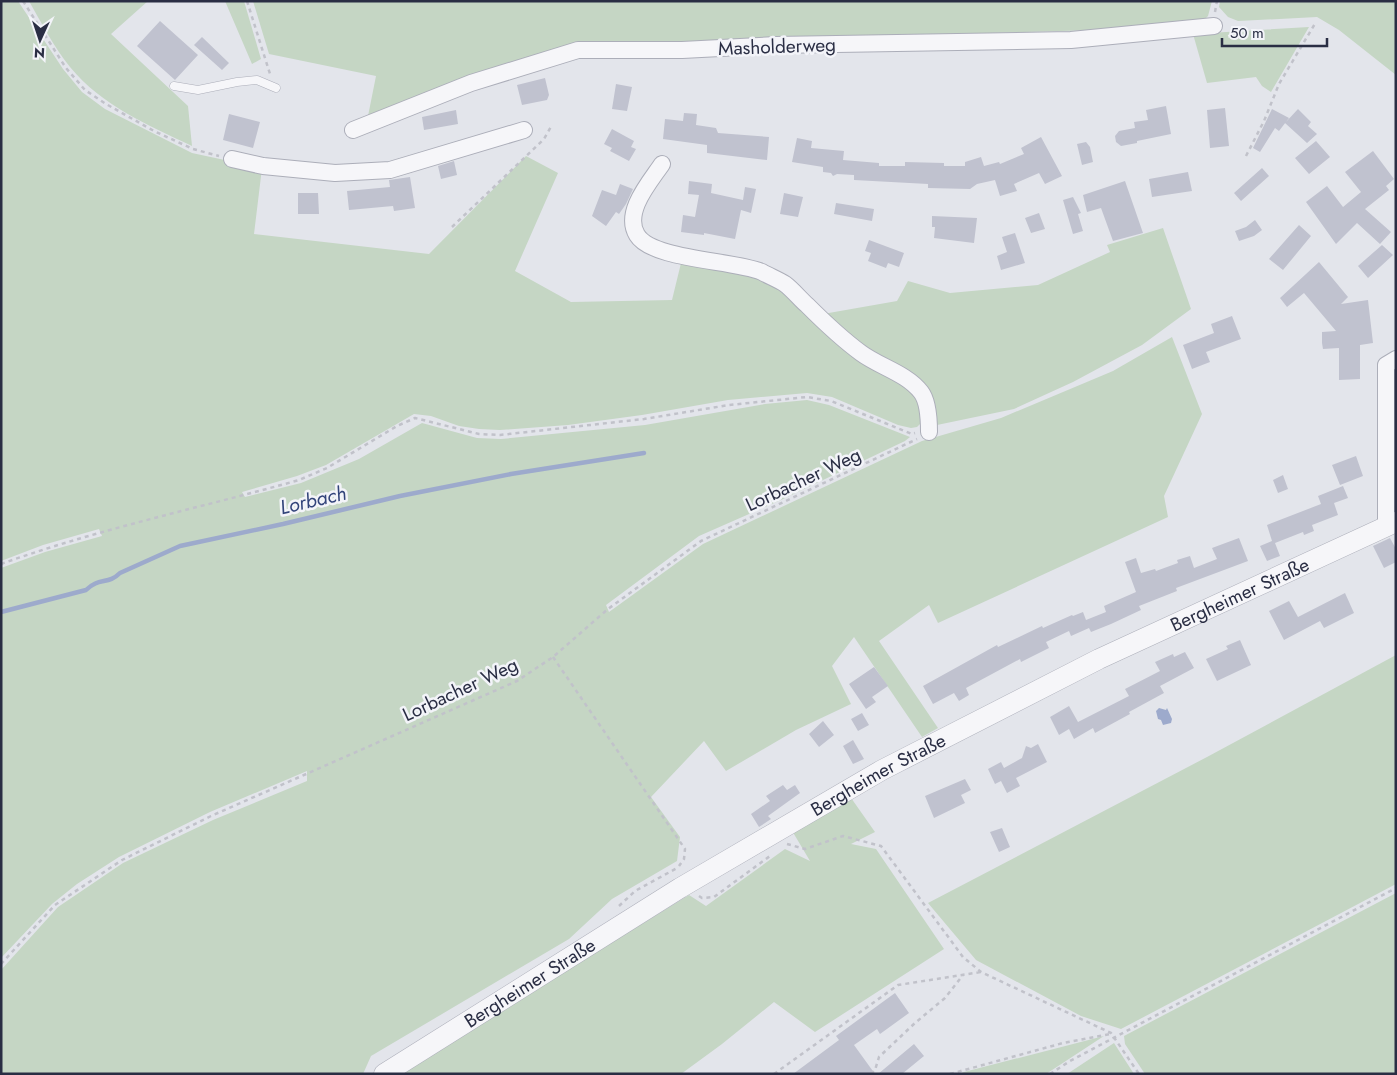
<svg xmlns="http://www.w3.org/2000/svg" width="1397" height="1075" font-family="Jost,sans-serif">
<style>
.green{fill:#c5d6c4}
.water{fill:#9daacc}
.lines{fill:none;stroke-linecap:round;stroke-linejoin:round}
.stream{stroke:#9daacc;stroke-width:4.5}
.building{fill:#c0c2cf}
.service-casing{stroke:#acaeb9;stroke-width:9}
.minor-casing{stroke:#acaeb9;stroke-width:18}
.tertiary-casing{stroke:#acaeb9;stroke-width:21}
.path{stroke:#c1c2ca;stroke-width:2.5;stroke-dasharray:4 4;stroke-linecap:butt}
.service{stroke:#f6f6f9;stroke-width:8}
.minor{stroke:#f6f6f9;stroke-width:16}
.tertiary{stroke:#f6f6f9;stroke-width:20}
.labels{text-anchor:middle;stroke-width:5;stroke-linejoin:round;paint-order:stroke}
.street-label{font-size:19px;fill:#2a2e44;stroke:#f3f4f9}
.water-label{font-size:20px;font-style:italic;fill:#32447a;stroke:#f3f4f9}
</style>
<rect width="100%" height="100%" fill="#e3e5eb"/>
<path class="green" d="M1,1H18L63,69L82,92L105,109L192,153L262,168L254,234L429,254L526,156L558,173L515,271L571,302L672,300L682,259L759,274L920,395L921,423L917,427L911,428L898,425L832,397L807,393L728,400L642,415L568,425L500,430L479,429L459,426L431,416L414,414L326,465L297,476L242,492L245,497L301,483L359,459L422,423L477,438L501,439L645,425L765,404L807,400L829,405L910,437L905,441L781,500L699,536L606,605L609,612L703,544L922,441L1001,418L1113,371L1172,337L1202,414L1164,496L1168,517L938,623L929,605L879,641L938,728L922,737L854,637L832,666L851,704L796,730L726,771L704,741L651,797L680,837L677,861L612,899L569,939L371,1056L363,1074H1V970L58,907L123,863L213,820L307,781V771L210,812L119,857L77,884L52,904L1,958V568L45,552L102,536L99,529L43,545L1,561Z
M29,1H148L111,34L188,106L192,146C148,125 102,106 70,67C55,49 41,22 29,1Z
M225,1H244L261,59L252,64Z
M253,1H1212L1208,16L1200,24L1098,30L883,36H820L703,45L594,44L368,116L376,76L269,54Z
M1220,1H1396V75L1339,30L1317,17L1238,21L1228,17L1219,7Z
M1309,27L1271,92L1262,86L1256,77L1207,83L1193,34Z
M1163,228L1191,309L1142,345L1073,382L1014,409L937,425L927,392L862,350L823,314L897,301L908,281L950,293L1038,285L1110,252L1107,245Z
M1396,655V884L1121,1029L1081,1016L976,960L928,903L1207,757Z
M849,795L875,832L851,844L876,849L944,949L815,1032L774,1002L722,1044L681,1074H398L689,895L706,906L785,849L810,861L791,829Z
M1396,893V1074H1145L1125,1044L1124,1036Z
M1104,1036L1046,1074H960L964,1072Z
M1114,1043L1134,1074H1067Z"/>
<path class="water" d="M1159,708L1166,710L1167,708L1172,719L1171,723L1163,725L1161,720L1158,719L1156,711Z"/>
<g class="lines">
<path class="stream" d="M1,612L86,590C99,577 108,585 120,573L180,546L283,524L400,496L511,474L644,453"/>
</g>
<path class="building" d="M160,21L198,55L175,80L137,46Z
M202,37L229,63L222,70L194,45Z
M545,78L549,95L547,100L522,105L517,85Z
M616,84L632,87L627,111L612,109Z
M1166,106L1171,134L1137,141V143L1121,146L1116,142L1115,136L1119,131L1135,128L1134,122L1148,120L1146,110Z
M1225,108L1229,146L1210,148L1207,110Z
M1272,109L1289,118L1279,131L1275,128L1260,152L1253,148Z
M1298,109L1311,122L1308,126L1317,134L1307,143L1285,123Z
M456,110L458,124L424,130L422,117Z
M684,113L697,114L696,125L716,128L718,133L769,137L767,160L707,153V145L663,139L665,119L683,121Z
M229,114L260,122L253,148L223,140Z
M612,129L634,141L631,147L636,149L629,161L610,151L612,148L604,144Z
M1041,137L1062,176L1045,184L1039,173L1014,184L1017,191L1000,196L995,180L977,184L970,189L928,188V184L854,180V175L837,174L833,176L831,173L823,172V167L792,162L797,138L812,141L811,148L844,151L843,160L879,163V166H905V162L944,163V166H965V162L981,157L984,166L999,162L1000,164L1024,154L1021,148Z
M1316,141L1330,157L1309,174L1295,158Z
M1086,142L1090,147L1093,162L1082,165L1077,144Z
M1373,151L1394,179L1386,186L1389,190L1365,209L1391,232L1380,244L1357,223L1336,244L1306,202L1327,186L1343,207L1361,192L1345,172Z
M454,161L457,175L441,179L438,166Z
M1262,168L1269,176L1241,201L1234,193Z
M1188,172L1192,191L1152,197L1149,179Z
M410,177L415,208L394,211L393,206L349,210L347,191L390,187L389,180Z
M689,181L712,184L711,193L743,200L745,187L756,189L751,213L741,210L735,239L704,233V235L681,232L683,215L695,217L699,195L688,194Z
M1125,181L1143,233L1113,241L1101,208L1087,212L1083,195Z
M620,184L633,189L626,204L619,214L616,212L606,226L592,216L602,190L616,195Z
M298,193H318L319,214H298Z
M784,193L803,197L798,217L780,214Z
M1073,197L1081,213L1078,214L1083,231L1073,234L1063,200Z
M836,203L874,209L872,221L834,214Z
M1039,213L1045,229L1031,233L1025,218Z
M932,216L977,218L974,243L934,238L935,227H932Z
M1255,220L1262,230L1254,236L1239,241L1235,231L1246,227Z
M1299,225L1311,236L1283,270L1269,259Z
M1015,233L1025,263L1001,270L997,256L1007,252L1002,237Z
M869,240L904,253L899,267L888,263L886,268L868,261L871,253L865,251Z
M1382,245L1393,255L1368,278L1358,266Z
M1319,262L1348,297L1341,304L1368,300L1373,343L1360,345V379L1339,380V348L1323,349L1322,343V332L1336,331L1304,293L1287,307L1280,298Z
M1232,316L1241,339L1206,352L1210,362L1192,369L1183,345L1214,333L1211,324Z
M1356,456L1363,476L1340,485L1332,465Z
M1283,475L1288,489L1278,493L1273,480Z
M1343,486L1348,498L1334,503L1338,515L1312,525L1314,531L1304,535L1303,532L1275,543L1280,556L1267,561L1260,546L1272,541L1267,525L1321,504L1318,496Z
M1239,538L1248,561L1176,588L1177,591L1139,606L1141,610L1111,624L1091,632L1089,628L1071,636L1069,631L1046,642L1049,648L1021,662L1020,659L966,688L969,695L959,701L954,693L933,704L923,686L997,645L998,647L1042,626L1043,628L1072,615L1073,616L1083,612L1086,620L1106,612L1104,606L1136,592L1125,562L1136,558L1141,573L1155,569L1156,571L1178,563L1177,560L1190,556L1194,568L1217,559L1212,548Z
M1390,538L1396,549V562L1384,568L1373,546Z
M1345,593L1354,613L1324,628L1320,621L1284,640L1269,611L1289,601L1298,617Z
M1240,640L1251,665L1217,681L1206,659L1228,649L1226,646Z
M1185,652L1194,668L1160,686L1164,693L1129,712L1130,714L1095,733L1093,728L1074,739L1069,729L1059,735L1050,717L1069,706L1078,722L1129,696L1125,689L1160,671L1155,662L1173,654L1174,657Z
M874,667L888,686L872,697L876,702L866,709L849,684Z
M862,713L869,725L858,731L851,719Z
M823,721L834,735L819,747L809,734Z
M853,740L864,759L853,764L843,746Z
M1038,744L1047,762L1016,778L1020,786L1007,793L1001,781L995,784L988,769L1001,762L1004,768L1022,758L1026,746L1031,748Z
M965,779L971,790L961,795L965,803L934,818L925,796Z
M783,785L787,790L795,785L800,793L768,816L771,819L759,827L751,814L770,801L766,796Z
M1002,828L1010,847L999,852L990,832Z
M895,993L909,1013L880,1034L877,1029L854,1045L875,1074H793L839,1040L836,1036Z
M914,1044L924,1056L902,1074H878Z"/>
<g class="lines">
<g class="service-casing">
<path id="service" d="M174,86L198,90L237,82L257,80L276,88"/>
</g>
<g class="minor-casing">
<path id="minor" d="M353,130L471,83L578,50H682L776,45L1071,40L1214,26
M232,159L263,166L335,173L390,170L524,130
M662,164C650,182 623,212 637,235C652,260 733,260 762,272C769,276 779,280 785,284C793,290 800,299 807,305C824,322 842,339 861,353C880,367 906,373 921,392C928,401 929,421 929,432
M1386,526V365L1396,359"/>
</g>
<g class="tertiary-casing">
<g id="tertiary">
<path id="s1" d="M384,1074L680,888L882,770L1099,659L1396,522"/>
</g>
</g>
<path class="path" d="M23,1L66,68L85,90L106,104L154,131L193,149L219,156
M247,1L270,74
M1215,12L1217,1
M1246,156L1264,121L1279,84L1316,22
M452,227L544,139L552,125
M1,564C98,529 200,508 299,480L327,468L397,426L415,418L479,434L500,435L644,419L729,405L807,397L831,401L912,434L915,433
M553,657L685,849L684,859L679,866
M787,844L805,849L843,836L881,846L963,957L981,972L1111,1033L1139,1074
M699,896L702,898L714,897L770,856
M619,906L635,891L679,867
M1,964L55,905L122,860L211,816L517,681L553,657L608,609L701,541L917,439
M774,1074L898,985L981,972
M871,1074L875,1070L879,1057L915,1023L945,998L963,975
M950,1074L1063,1043L1110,1034
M1050,1074L1070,1061L1396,888"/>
<use href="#service" class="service"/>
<use href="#minor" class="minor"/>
<use href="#tertiary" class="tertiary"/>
</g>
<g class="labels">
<g class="street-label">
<text transform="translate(777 46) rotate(-2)" y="7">Masholderweg</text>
<text transform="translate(803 479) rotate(-25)" y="7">Lorbacher Weg</text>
<text dy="7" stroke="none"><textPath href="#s1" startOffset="982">Bergheimer Straße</textPath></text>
<text transform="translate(460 689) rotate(-25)" y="7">Lorbacher Weg</text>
<text dy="7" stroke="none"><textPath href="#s1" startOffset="578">Bergheimer Straße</textPath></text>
<text dy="7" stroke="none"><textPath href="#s1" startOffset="172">Bergheimer Straße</textPath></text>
</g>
<g class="water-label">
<text transform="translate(313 500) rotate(-13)" y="7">Lorbach</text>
</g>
</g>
<rect width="1397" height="1075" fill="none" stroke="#2a2e44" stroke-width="5"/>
<g transform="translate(40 40) rotate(183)" stroke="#f3f4f9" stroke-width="4" paint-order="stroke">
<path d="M0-4L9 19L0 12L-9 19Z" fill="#2a2e44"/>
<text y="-8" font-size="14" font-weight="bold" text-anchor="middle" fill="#2a2e44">N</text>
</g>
<path d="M1222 38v8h105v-8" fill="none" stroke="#2a2e44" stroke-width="2.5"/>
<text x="1230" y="38" font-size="15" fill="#2a2e44" stroke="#f3f4f9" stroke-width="4" paint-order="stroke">50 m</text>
</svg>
